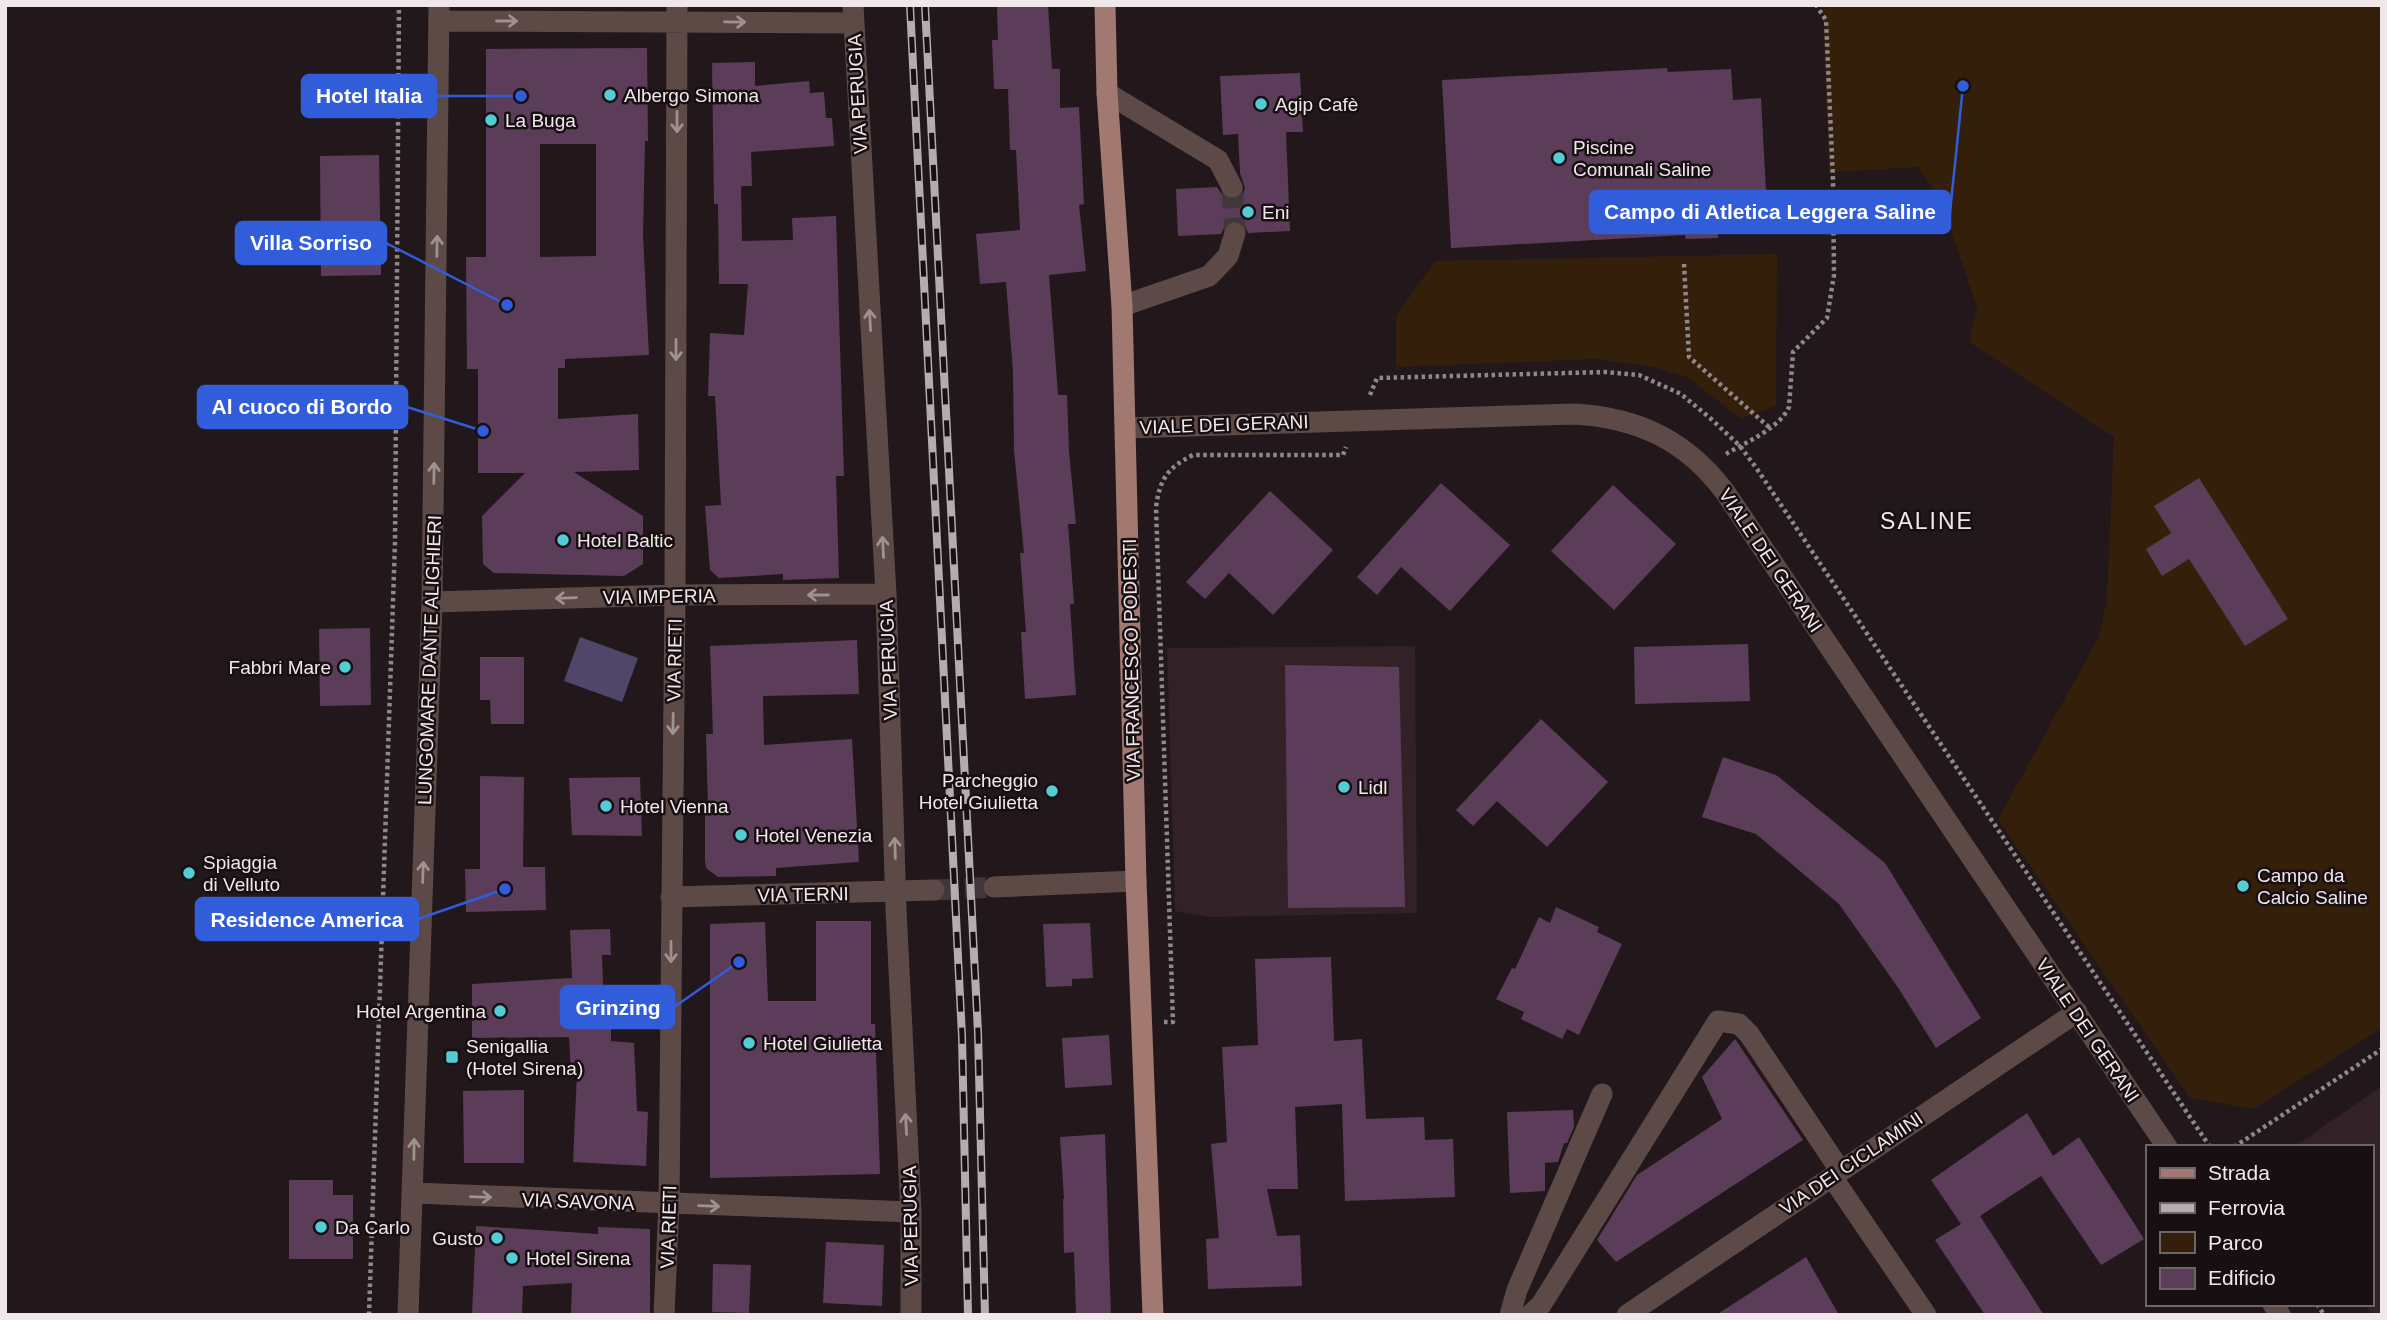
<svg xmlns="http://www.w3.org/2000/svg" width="2387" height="1320" font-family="Helvetica,sans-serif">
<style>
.built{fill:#322227}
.green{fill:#341f0b}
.water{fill:#50466a}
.building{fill:#5b3d59;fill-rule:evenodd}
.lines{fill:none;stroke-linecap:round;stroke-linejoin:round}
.minor-tunnel{stroke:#41373a;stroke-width:21;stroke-dasharray:21 10;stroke-linecap:butt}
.path{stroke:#90878a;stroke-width:4.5;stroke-dasharray:3.5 3.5;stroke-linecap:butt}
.minor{stroke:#5d4a46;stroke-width:21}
.major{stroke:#a17971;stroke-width:21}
.rail-casing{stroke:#b4acae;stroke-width:8}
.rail{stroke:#180f12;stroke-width:5;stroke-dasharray:16;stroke-linecap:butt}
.oneway{stroke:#9f918f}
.poi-dot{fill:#52ccd5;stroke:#180f12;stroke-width:2.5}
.labels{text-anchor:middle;stroke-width:5;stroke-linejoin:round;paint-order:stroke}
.street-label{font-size:19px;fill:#efe7e9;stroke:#180f12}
.poi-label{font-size:19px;fill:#efe7e9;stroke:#180f12;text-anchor:start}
.quarter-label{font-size:23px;letter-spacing:2px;fill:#efe7e9;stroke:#180f12}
.leader{fill:none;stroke:#325dda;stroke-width:2.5}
.callout-dot{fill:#325dda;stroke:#180f12;stroke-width:2.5}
.callout{fill:#325dda;stroke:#325dda;stroke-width:2.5}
.callout-label{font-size:21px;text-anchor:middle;font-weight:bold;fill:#fff}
</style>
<rect width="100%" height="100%" fill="#22181b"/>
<path class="built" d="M1415,646L1417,913L1211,917L1175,911L1167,648Z
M2382,1086V1315H2372L2365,1304H2371V1147H2294Z"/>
<path class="green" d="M1823,5H2382V1028L2253,1109L2190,1098L1998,819L2099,637L2107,597L2114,437L1969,342L1977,307L1940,198L1918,167L1829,172Z
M1777,254L1776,406L1741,419L1689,378L1651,366L1596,359L1396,367V316L1435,261Z"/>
<path class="water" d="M580,637L638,658L622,702L564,681Z"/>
<path class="building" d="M997,5H1048L1052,69H1060V108L1079,107L1084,204L1079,205L1086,271L1049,275L1058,395H1067L1069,451L1076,524H1068L1074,604H1070L1076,695L1025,699L1021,632H1026L1020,553H1024L1014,450L1013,372L1006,282L980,284L976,234L1020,230L1016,150H1010L1008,89H994L992,40H998Z
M647,48L648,141H645L643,235L649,355L565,359V368H558V419L638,414L639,470L574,472L643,516V564L624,576L494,573L483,564L482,516L525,473H478V369H467L466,257H486V49ZM540,144H596V256L540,257Z
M755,62V86L809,81L810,93L824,92L826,118H832L834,146L751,152L752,186H741L742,241L793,240L792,218L836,216L844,476H836L839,578L783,580V574L719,578L710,570L705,506L721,505L715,396H708L710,333L744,335L748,284H719L718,204H714L712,63Z
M1667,68L1668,72L1731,69L1733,100L1761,98L1766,191L1741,192L1743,220L1717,221L1718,238L1686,239L1685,235L1451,248L1442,80Z
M1300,73L1303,132H1286L1290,231L1248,233L1244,224L1233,220L1226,224L1221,234L1178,236L1176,189L1217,187L1224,198L1232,200L1243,195L1245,188L1240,173L1238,134L1223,135L1220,76Z
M379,155L381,275L321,276L320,156Z
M2199,478L2288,619L2245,646L2189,559L2162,576L2146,549L2171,533L2154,506Z
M1441,483L1510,545L1450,611L1401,567L1377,595L1357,577Z
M1613,485L1676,544L1614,610L1551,551Z
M1270,491L1333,550L1273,615L1229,573L1205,599L1186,582Z
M370,628L371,705L320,706L319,629Z
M857,640L859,694L763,696L764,745L852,739L859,862L776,868V876L718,877L706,868L705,860V810H708L706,734H713L710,646Z
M1748,644L1750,701L1635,704L1634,647Z
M480,657H524V724H491L490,700H480Z
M1285,665L1399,667L1405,907L1288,908Z
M1541,719L1608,782L1547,847L1497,801L1473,826L1456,810Z
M1723,757L1776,775L1885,863L1981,1018L1936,1048L1899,989L1839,904L1756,834L1702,817Z
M480,776L524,777L523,867H545L546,910L466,912L465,869H480Z
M640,777L642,836L572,835L569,778Z
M1556,907L1599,927L1597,932L1622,944L1579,1035L1567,1029L1562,1039L1521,1019L1524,1012L1496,999L1512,968L1515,969L1539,917L1550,923Z
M816,921H871V1024H875L880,1174L710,1178V924L765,922L768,1001H816Z
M1090,923L1093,978L1072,979V986L1046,987L1043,924Z
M610,929L611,955H602L604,1014H611V1041L634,1043L637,1111L648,1112L646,1166L573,1162L577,1073L571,1074L569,1037L472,1038V984L572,978L570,930Z
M1331,957L1334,1041L1362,1039L1366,1119L1424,1117L1425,1140L1453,1139L1455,1197L1345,1201L1342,1104L1295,1107L1298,1189H1267L1277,1236L1300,1235L1302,1286L1208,1289L1206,1239L1219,1238L1211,1144L1227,1142L1222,1047L1258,1045L1255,959Z
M1109,1035L1112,1085L1065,1088L1062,1038Z
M1735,1039L1803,1140L1616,1262L1597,1240L1637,1175L1722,1119L1702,1077Z
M524,1090V1163H464L463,1091Z
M1573,1110L1574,1127L1567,1143H1564L1558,1162L1545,1163V1191L1510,1193L1507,1112Z
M2027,1113L2053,1156L2079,1137L2144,1239L2101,1265L2041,1176L1980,1216L2044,1315H1985L1935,1240L1961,1224L1931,1180Z
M1105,1134L1111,1315H1076L1074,1252L1064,1253L1063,1199H1064L1060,1137Z
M289,1180H333V1195H353V1259H289Z
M476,1226L598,1234V1227L650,1229V1315L571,1313L572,1283L523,1286L522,1315H472Z
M826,1242L884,1245L882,1306L823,1303Z
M1806,1257L1839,1315H1716Z
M713,1264L751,1265L749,1313L712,1312Z"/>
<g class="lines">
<path class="minor-tunnel" d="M1232,187L1235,233
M934,890L994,887"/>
<path class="path" d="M1684,264L1689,357L1770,428
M1370,395L1377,378L1605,372L1639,375L1681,394L1710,418L1740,446L1757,469L2210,1147
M1726,454C1746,442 1779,429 1789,407L1793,352L1827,318L1834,275L1833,180L1826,20L1816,5
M1164,1022H1173L1156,507C1160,479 1167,468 1193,455H1343L1346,447
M2234,1147L2382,1049
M2317,1304L2324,1315
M369,1315L395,542L399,5"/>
<path class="minor" d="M853,5L886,594L896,909L911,1212V1315
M439,21L853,23
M1107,93L1218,160L1232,187
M1122,306L1209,276L1228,256L1235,233
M1126,428L1575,414C1638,418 1686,440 1725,492L2167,1147
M432,602L675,595L886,594
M994,887L1136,881
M671,897L934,890
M1832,1177L1926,1315
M413,1193L911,1212
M2273,1304L2280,1315
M408,1315L432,602L439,5
M664,1315L669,1204L675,595L677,5
M1510,1315L1517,1290L1602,1094
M1530,1315L1541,1305L1718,1021L1739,1024L1749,1034L1840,1170
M1627,1315L2077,1012"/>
<path class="major" d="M1105,5L1107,93L1122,306L1136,881L1153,1315"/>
<g class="rail-casing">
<path id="rail" d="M910,5L962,1036L968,1315
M925,5L978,1032L985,1315"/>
</g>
<use href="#rail" class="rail"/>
</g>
<defs><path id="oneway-shaft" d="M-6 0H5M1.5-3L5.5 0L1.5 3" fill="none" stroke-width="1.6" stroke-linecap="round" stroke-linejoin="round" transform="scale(1.75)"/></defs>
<g class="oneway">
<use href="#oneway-shaft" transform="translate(507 21)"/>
<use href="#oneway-shaft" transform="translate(735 22) rotate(1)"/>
<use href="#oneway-shaft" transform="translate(677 122) rotate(90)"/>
<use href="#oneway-shaft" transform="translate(437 246) rotate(-89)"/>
<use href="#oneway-shaft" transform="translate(870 320) rotate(-93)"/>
<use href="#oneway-shaft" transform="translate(676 350) rotate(90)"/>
<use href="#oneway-shaft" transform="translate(434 473) rotate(-89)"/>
<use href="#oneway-shaft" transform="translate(883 547) rotate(-93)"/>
<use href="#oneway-shaft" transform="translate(818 595) rotate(180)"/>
<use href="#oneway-shaft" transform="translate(566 598) rotate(178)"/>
<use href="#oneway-shaft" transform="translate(673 724) rotate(91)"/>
<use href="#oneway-shaft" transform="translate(895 848) rotate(-92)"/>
<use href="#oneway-shaft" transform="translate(423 872) rotate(-88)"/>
<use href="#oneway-shaft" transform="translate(671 952) rotate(90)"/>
<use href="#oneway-shaft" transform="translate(906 1124) rotate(-93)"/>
<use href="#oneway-shaft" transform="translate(414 1149) rotate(-89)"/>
<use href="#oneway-shaft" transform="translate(481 1197) rotate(2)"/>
<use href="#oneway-shaft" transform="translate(709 1206) rotate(2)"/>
</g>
<g class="poi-dot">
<circle cx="610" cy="95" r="7"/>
<circle cx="1261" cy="104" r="7"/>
<circle cx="491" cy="120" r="7"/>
<circle cx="1559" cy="158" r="7"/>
<circle cx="1248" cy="212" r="7"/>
<circle cx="563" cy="540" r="7"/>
<circle cx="345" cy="667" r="7"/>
<circle cx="1344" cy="787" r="7"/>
<circle cx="1052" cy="791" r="7"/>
<circle cx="606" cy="806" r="7"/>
<circle cx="741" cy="835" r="7"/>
<circle cx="189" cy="873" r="7"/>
<circle cx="2243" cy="886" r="7"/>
<circle cx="500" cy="1011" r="7"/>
<circle cx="749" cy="1043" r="7"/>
<rect x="445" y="1050" width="14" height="14" rx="3.5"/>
<circle cx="321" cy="1227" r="7"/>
<circle cx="497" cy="1238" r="7"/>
<circle cx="512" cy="1258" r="7"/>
</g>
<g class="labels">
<g class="street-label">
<text transform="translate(857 94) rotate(-93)" y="7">VIA PERUGIA</text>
<text transform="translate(1224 424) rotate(-2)" y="7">VIALE DEI GERANI</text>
<text transform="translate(1771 560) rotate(56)" y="7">VIALE DEI GERANI</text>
<text transform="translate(659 596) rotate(-1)" y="7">VIA IMPERIA</text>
<text transform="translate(429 660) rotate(-88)" y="7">LUNGOMARE DANTE ALIGHIERI</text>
<text transform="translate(674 660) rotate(-89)" y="7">VIA RIETI</text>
<text transform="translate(888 660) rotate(-92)" y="7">VIA PERUGIA</text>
<text transform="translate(1131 660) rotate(-91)" y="7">VIA FRANCESCO PODESTI</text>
<text transform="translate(803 894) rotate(-1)" y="7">VIA TERNI</text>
<text transform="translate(2088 1030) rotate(56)" y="7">VIALE DEI GERANI</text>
<text transform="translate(1851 1163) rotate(-34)" y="7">VIA DEI CICLAMINI</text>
<text transform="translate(578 1201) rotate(2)" y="7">VIA SAVONA</text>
<text transform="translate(910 1226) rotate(-91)" y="7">VIA PERUGIA</text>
<text transform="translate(668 1227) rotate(-88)" y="7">VIA RIETI</text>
</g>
<g class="poi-label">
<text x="624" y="102">Albergo Simona</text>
<text x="1275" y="111">Agip Cafè</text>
<text x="505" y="127">La Buga</text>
<text x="1573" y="154">Piscine<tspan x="1573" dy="22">Comunali Saline</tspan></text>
<text x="1262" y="219">Eni</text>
<text x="577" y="547">Hotel Baltic</text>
<text x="331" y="674" text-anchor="end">Fabbri Mare</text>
<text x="1038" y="787" text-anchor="end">Parcheggio<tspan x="1038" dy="22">Hotel Giulietta</tspan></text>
<text x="1358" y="794">Lidl</text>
<text x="620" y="813">Hotel Vienna</text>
<text x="755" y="842">Hotel Venezia</text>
<text x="203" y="869">Spiaggia<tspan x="203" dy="22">di Velluto</tspan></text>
<text x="2257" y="882">Campo da<tspan x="2257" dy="22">Calcio Saline</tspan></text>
<text x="486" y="1018" text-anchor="end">Hotel Argentina</text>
<text x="763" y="1050">Hotel Giulietta</text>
<text x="466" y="1053">Senigallia<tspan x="466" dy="22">(Hotel Sirena)</tspan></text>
<text x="335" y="1234">Da Carlo</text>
<text x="483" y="1245" text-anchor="end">Gusto</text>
<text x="526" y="1265">Hotel Sirena</text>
</g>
<g class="quarter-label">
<text x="1927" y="529">SALINE</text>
</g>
</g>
<path class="leader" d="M521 96L436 96M1963 86L1950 212M507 305L386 243M483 431L407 407M505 889L418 919M739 962L674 1007"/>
<g class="callout-dot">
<circle cx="521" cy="96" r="7"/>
<circle cx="1963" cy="86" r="7"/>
<circle cx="507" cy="305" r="7"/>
<circle cx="483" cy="431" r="7"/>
<circle cx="505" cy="889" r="7"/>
<circle cx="739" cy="962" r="7"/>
</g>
<g class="callout">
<rect x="302" y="75" width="134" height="42" rx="7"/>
<rect x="1590" y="191" width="360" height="42" rx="7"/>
<rect x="236" y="222" width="150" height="42" rx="7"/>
<rect x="198" y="386" width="209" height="42" rx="7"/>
<rect x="196" y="898" width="222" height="42" rx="7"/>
<rect x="561" y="986" width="113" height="42" rx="7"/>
</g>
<g class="callout-label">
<text x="369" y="103">Hotel Italia</text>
<text x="1770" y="219">Campo di Atletica Leggera Saline</text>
<text x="311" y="250">Villa Sorriso</text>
<text x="302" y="414">Al cuoco di Bordo</text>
<text x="307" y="927">Residence America</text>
<text x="618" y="1015">Grinzing</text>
</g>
<rect width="2387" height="1320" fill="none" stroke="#efe7e9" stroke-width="14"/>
<rect x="2146" y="1145" width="228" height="161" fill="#180f12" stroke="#6e6568" stroke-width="2"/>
<rect x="2160" y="1168" width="35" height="10" fill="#a17971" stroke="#6e6568" stroke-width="2"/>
<text x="2208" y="1180" font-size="21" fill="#efe7e9">Strada</text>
<rect x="2160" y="1203" width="35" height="10" fill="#b4acae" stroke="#6e6568" stroke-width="2"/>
<text x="2208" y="1215" font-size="21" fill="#efe7e9">Ferrovia</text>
<rect x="2160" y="1232" width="35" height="21" fill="#341f0b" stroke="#6e6568" stroke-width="2"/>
<text x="2208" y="1250" font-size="21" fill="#efe7e9">Parco</text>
<rect x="2160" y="1268" width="35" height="21" fill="#5b3d59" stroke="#6e6568" stroke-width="2"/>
<text x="2208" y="1285" font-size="21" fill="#efe7e9">Edificio</text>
</svg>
